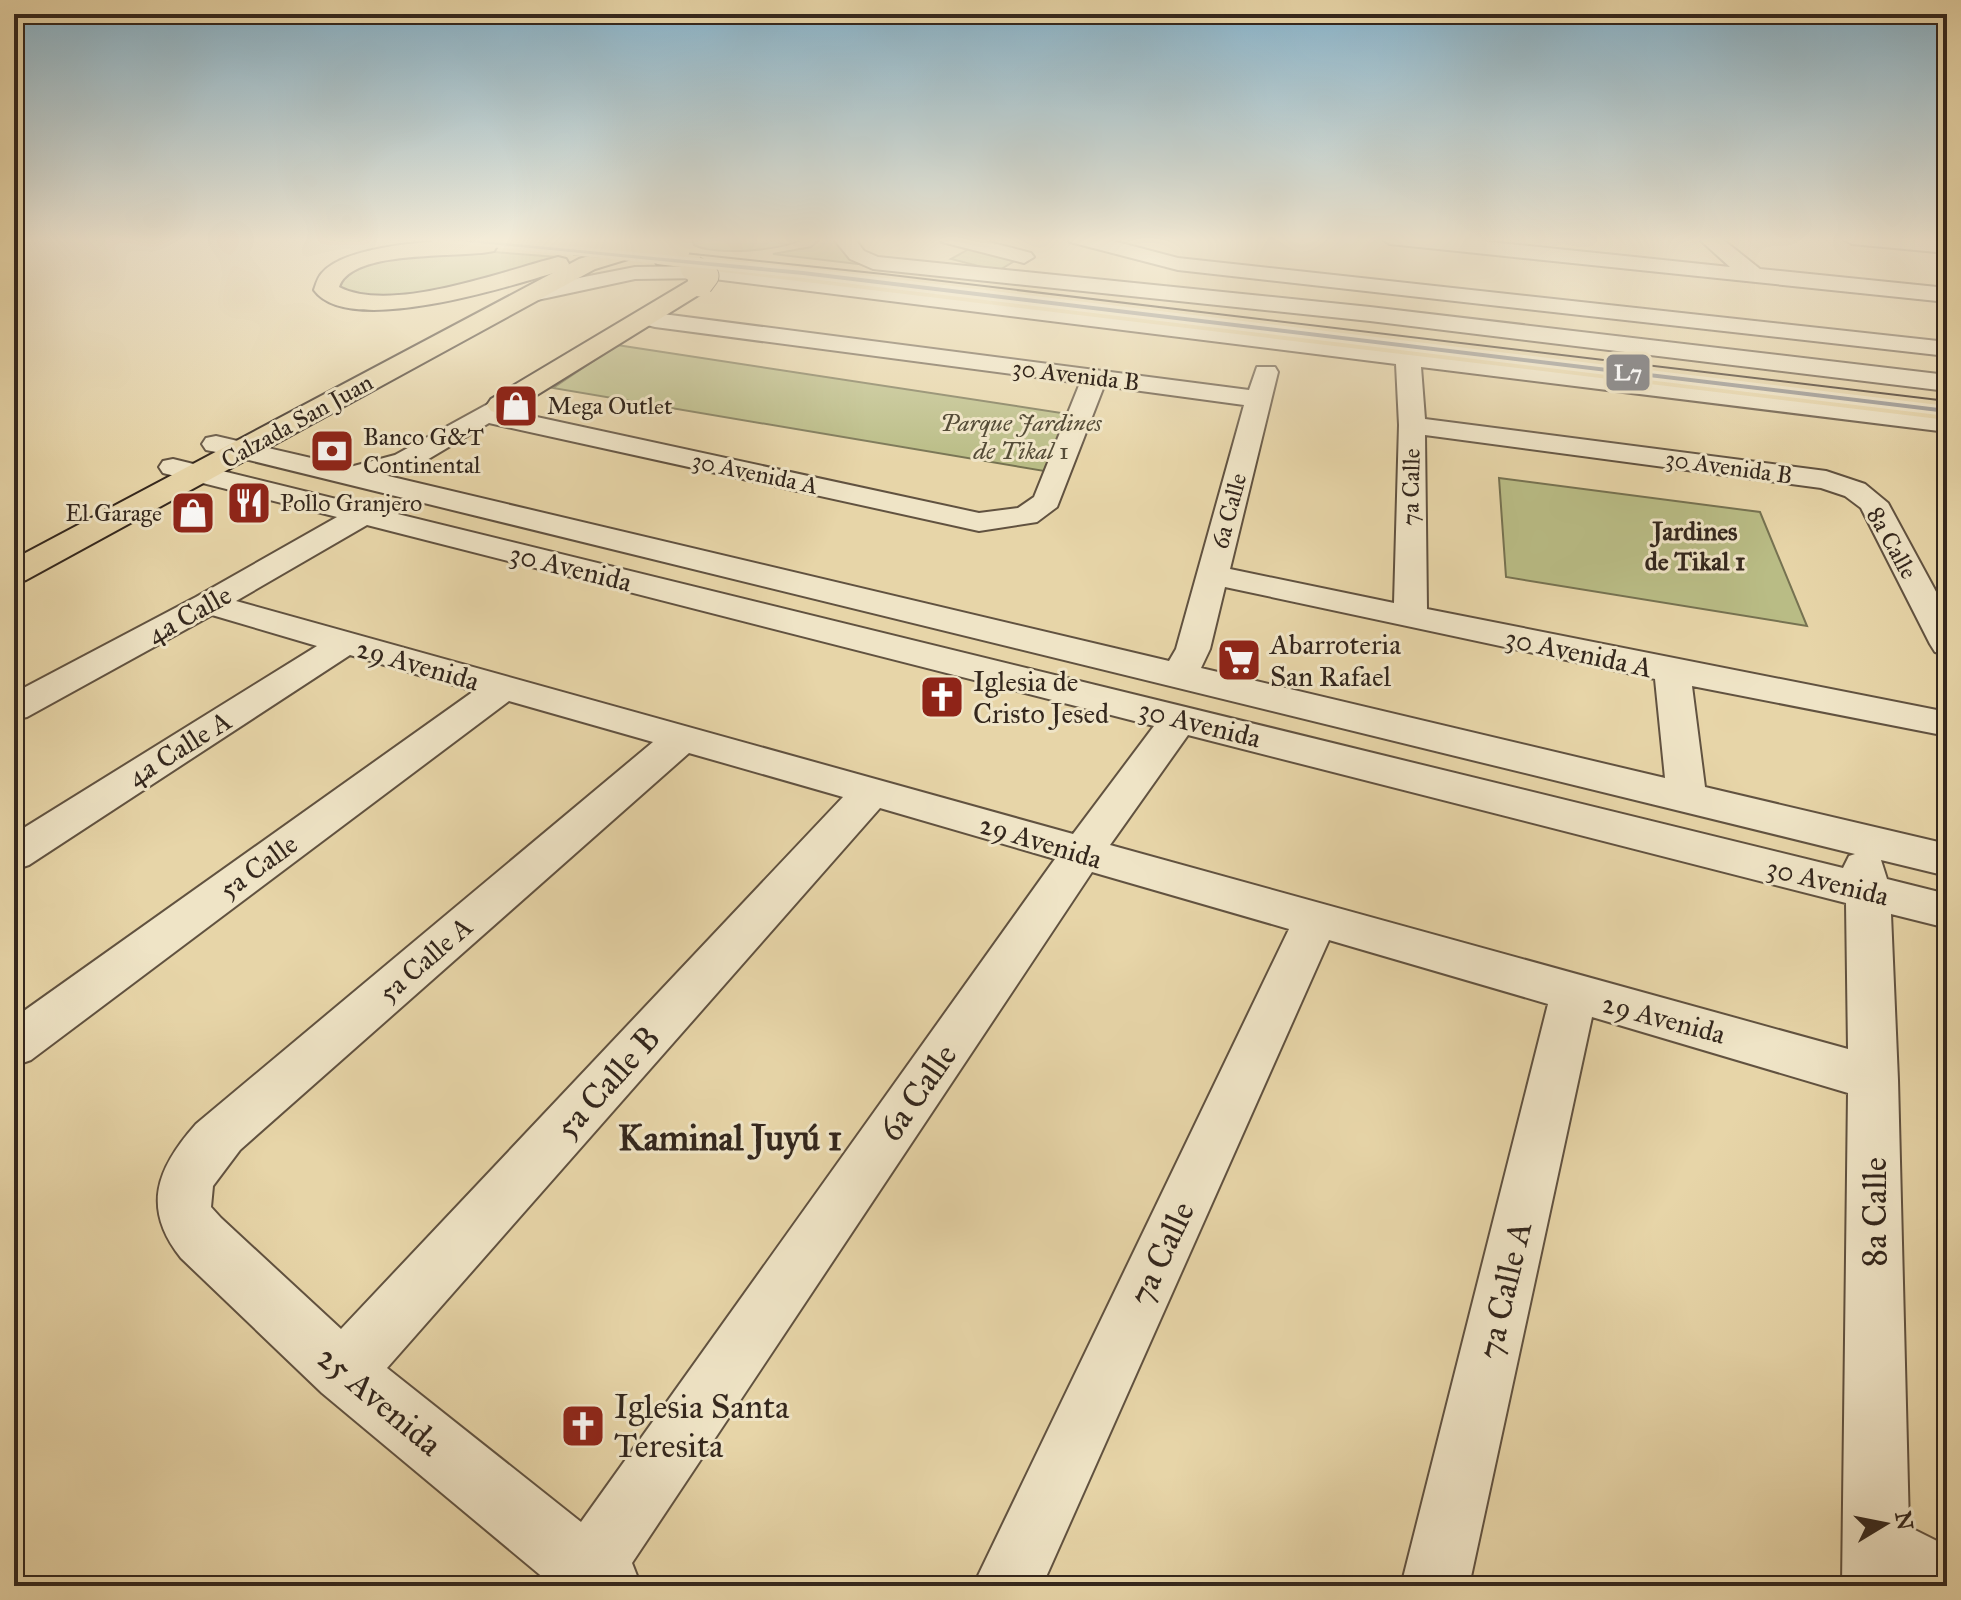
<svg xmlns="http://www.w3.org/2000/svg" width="1961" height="1600" font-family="'IM FELL Great Primer',serif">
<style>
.green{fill:#b9bc85;stroke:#767251;stroke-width:2}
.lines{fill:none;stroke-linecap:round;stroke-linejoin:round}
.minor-casing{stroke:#615240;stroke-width:4}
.major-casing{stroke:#34271d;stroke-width:4}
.highway-casing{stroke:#34271d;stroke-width:4}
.minor{fill:#efe4c6;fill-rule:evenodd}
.major{fill:#e7d5a8;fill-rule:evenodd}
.highway{fill:#e7d5a8;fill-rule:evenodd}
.highway-bridge-casing{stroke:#34271d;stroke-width:27;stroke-linecap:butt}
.highway-bridge{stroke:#e7d5a8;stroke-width:25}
.bus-1-casing{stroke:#efe4c6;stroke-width:6}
.bus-1{fill:#908f8f;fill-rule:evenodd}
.labels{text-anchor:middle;stroke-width:6;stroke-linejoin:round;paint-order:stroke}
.far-street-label{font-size:24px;fill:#34271d;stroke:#efe4c6}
.far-poi-label{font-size:24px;fill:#34271d;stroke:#efe4c6;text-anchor:start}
.far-park-label{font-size:24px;font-style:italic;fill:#554c37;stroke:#efe4c6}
.far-neighbourhood-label{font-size:26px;font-weight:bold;fill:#34271d;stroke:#efe4c6}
.street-label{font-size:28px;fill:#34271d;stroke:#efe4c6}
.poi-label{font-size:28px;fill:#34271d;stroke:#efe4c6;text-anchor:start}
.near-street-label{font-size:34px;fill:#34271d;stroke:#efe4c6}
.near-poi-label{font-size:34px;fill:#34271d;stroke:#efe4c6;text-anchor:start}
.near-neighbourhood-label{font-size:36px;font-weight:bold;fill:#34271d;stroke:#efe4c6}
.line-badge{stroke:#efe4c6;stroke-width:3}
.badge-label{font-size:22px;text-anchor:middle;font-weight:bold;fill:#fff}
</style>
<rect width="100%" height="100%" fill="#e7d5a8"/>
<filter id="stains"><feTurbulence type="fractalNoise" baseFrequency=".0025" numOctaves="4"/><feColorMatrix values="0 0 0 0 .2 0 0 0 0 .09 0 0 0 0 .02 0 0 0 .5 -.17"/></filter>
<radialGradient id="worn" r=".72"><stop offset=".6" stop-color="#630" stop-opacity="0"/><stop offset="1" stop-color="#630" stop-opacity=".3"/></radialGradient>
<path class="green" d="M804,238C785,251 714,256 694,245L692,239Z
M821,238H836L858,264L773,254L811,247Z
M969,249L1016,260L998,271L951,259Z
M466,250L558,257C514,271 379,317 341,287L340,283C370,251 425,255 466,250Z
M617,345L1068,414L1044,471L553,388Z
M1499,478L1760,512L1807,626L1506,577Z"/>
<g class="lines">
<g class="minor-casing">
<path id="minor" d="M833,238H854L864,251L878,257L1370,307L1947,375V391L1370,321L873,269L850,259Z
M939,238H974L1031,253L1034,257L1024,263L942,242Z
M1067,238H1102L1178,258L1947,342V356L1178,270L1070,242Z
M1380,238H1453L1730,267L1698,238H1721L1760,269L1947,288V302L1390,244Z
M1842,238L1947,241V253L1852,244Z
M706,266L1947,416V432L1421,367L1425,419L1826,471L1865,484L1888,503L1947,612V655L1935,652L1930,644L1861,508L1845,496L1821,488L1425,435L1427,609L1947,712V736L1692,686L1705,787L1947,844V876L1881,860L1887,879L1947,894V928L1891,914L1898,1080L1909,1527L1947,1546V1586H1842L1848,1093L1592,1017L1469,1586H1401L1548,1004L1329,940L1042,1586H973L1289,929L1092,872L632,1563L641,1586H542L545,1579L322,1393L181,1258C141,1208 157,1168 196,1124L653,742L509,701L31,1060L14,1066V1018L474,691L350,655L29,865L14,870V834L317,646L212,615L27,717L14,720V693L196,597L337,517L163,473L159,467L163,461L173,459L1843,868L1849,856L1855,854L216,452L206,450L202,444L206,438L216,436L350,467L395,455L508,393L517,396L521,401L509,411L979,513L1018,508L1034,497L1080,383L655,327L647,325L644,320L647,315L655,313L1249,390L1257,367H1275L1278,372L1230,569L1394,603L1399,425L1396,364L706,278L635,279L528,302L517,295L528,288L635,267ZM1104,386L1244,405L1176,649L1169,661L384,475L415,467L489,423L979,531L1037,522L1057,507ZM367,525L1154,726L1073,834L236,601ZM1225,587L1655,679L1665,778L1201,668L1210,649ZM1188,735L1846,903L1848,1049L1110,845ZM689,753L843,797L341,1329L221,1218L211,1207L213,1186L240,1150ZM880,808L1055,859L581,1522L387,1368Z"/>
</g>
<g class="major-casing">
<path id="major" d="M648,238L677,240L674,245L595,269L26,580L14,584V559L579,259Z"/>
</g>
<g class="highway-casing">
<path id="highway" d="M511,238H583L585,242C576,252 520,248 511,238Z
M486,239L494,241L497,246L494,251C461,259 352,248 339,287C391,314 503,271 558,257L566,259L569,264L566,269C518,284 349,339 314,290C316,284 318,277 322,273C347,243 448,240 486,239Z
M665,252L883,275L1947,402V420L657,264L654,259L657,254Z
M700,277L708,279L712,284L708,289L511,411L501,414L491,411L487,405L491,399L692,279Z"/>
</g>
<use href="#minor" class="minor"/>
<use href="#major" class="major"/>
<use href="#highway" class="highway"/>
<g class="highway-bridge-casing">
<path id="highway-bridge" d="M574,242L677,250
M693,268L706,276L700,284"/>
</g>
<use href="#highway-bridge" class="highway-bridge"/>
<g class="bus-1-casing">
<path id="bus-1" d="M429,238H451L803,271L1947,409V413L803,275Z"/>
</g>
<use href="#bus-1" class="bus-1"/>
</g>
<linearGradient id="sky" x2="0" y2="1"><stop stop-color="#87b6d0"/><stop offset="0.52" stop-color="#f4ecd8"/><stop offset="1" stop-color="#f4ecd8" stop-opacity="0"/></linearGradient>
<rect width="1961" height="462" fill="url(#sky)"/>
<defs>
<g id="shop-square" transform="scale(2.3)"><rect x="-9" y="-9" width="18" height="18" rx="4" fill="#8f2418" stroke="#efe4c6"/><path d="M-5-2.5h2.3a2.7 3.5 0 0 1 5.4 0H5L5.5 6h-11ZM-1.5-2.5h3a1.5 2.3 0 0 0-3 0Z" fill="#fff"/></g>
<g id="bank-square" transform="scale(2.3)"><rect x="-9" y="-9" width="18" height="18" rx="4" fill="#8f2418" stroke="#efe4c6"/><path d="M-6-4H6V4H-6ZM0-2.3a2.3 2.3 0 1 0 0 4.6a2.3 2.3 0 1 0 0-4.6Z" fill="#fff"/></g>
<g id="restaurant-square" transform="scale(2.3)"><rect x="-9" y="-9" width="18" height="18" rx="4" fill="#8f2418" stroke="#efe4c6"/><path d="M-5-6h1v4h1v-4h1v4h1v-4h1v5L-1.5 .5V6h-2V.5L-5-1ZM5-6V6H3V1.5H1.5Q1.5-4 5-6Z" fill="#fff"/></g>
<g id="supermarket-square" transform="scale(2.3)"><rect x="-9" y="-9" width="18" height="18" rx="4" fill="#8f2418" stroke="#efe4c6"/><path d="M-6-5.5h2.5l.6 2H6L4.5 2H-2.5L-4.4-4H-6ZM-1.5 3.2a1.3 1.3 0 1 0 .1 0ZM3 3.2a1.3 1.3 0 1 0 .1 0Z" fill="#fff"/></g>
<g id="church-square" transform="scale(2.3)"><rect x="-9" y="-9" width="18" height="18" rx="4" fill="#8f2418" stroke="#efe4c6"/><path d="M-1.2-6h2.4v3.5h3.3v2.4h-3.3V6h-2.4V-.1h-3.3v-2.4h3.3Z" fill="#fff"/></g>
</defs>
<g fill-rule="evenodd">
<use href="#shop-square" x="516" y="406"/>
<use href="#bank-square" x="332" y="451"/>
<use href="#restaurant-square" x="249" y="503"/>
<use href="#shop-square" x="193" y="513"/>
<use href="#supermarket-square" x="1239" y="660"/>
<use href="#church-square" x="942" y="697"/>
<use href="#church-square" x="583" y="1426"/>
</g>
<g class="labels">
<g class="far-street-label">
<text transform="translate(1076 375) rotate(7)" y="8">30 Avenida B</text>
<text transform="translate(297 421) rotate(-29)" y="8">Calzada San Juan</text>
<text transform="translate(1729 467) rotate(8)" y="8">30 Avenida B</text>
<text transform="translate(755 473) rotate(12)" y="8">30 Avenida A</text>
<text transform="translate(1411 487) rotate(-89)" y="8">7a Calle</text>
<text transform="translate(1229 511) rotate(-75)" y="8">6a Calle</text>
<text transform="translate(1892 543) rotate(61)" y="8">8a Calle</text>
</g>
<g class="far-poi-label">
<text x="547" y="414">Mega Outlet</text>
<text x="363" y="445">Banco G&amp;T<tspan x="363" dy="28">Continental</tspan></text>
<text x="280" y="511">Pollo Granjero</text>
<text x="162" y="521" text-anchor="end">El Garage</text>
</g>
<g class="far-park-label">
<text x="1021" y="431">Parque Jardines<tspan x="1021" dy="28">de Tikal 1</tspan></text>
</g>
<g class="far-neighbourhood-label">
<text x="1695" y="540">Jardines<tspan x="1695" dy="30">de Tikal 1</tspan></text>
</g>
<g class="street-label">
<text transform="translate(571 567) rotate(14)" y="10">30 Avenida</text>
<text transform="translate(189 614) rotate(-29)" y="10">4a Calle</text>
<text transform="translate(1579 652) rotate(12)" y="10">30 Avenida A</text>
<text transform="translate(418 664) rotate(16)" y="10">29 Avenida</text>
<text transform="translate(1200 723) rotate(14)" y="10">30 Avenida</text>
<text transform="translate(179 748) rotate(-32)" y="10">4a Calle A</text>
<text transform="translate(1041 841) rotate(17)" y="10">29 Avenida</text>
<text transform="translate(258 866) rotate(-36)" y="10">5a Calle</text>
<text transform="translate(1828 881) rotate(14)" y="10">30 Avenida</text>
<text transform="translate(425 959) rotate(-41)" y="10">5a Calle A</text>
<text transform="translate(1664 1018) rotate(15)" y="10">29 Avenida</text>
</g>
<g class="poi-label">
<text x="1270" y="654">Abarroteria<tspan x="1270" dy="32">San Rafael</tspan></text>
<text x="973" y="691">Iglesia de<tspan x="973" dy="32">Cristo Jesed</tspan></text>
</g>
<g class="near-street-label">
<text transform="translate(607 1082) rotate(-48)" y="12">5a Calle B</text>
<text transform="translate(917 1092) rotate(-55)" y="12">6a Calle</text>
<text transform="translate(1874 1212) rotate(-90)" y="12">8a Calle</text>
<text transform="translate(1161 1253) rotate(-65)" y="12">7a Calle</text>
<text transform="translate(1504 1290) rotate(-77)" y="12">7a Calle A</text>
<text transform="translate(380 1400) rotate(40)" y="12">25 Avenida</text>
</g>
<g class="near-poi-label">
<text x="614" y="1418">Iglesia Santa<tspan x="614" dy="39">Teresita</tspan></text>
</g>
<g class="near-neighbourhood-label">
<text x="730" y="1150">Kaminal Juyú 1</text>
</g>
</g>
<rect class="line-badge" x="1605" y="353" width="46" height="39" rx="8" fill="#908f8f"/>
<g class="badge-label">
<text x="1628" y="380">L7</text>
</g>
<rect width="1961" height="1600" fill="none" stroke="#e7d5a8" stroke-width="48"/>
<rect x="16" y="16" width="1929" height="1568" fill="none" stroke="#34271d" stroke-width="4"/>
<rect x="24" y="24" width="1913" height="1552" fill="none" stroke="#34271d" stroke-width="2"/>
<g transform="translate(1885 1524) rotate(80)" stroke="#efe4c6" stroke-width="6" paint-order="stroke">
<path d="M0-6L14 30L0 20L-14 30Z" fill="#34271d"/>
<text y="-12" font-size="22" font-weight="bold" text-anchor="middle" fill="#34271d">N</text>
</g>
<rect width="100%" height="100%" filter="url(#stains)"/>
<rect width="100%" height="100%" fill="url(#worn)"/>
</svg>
